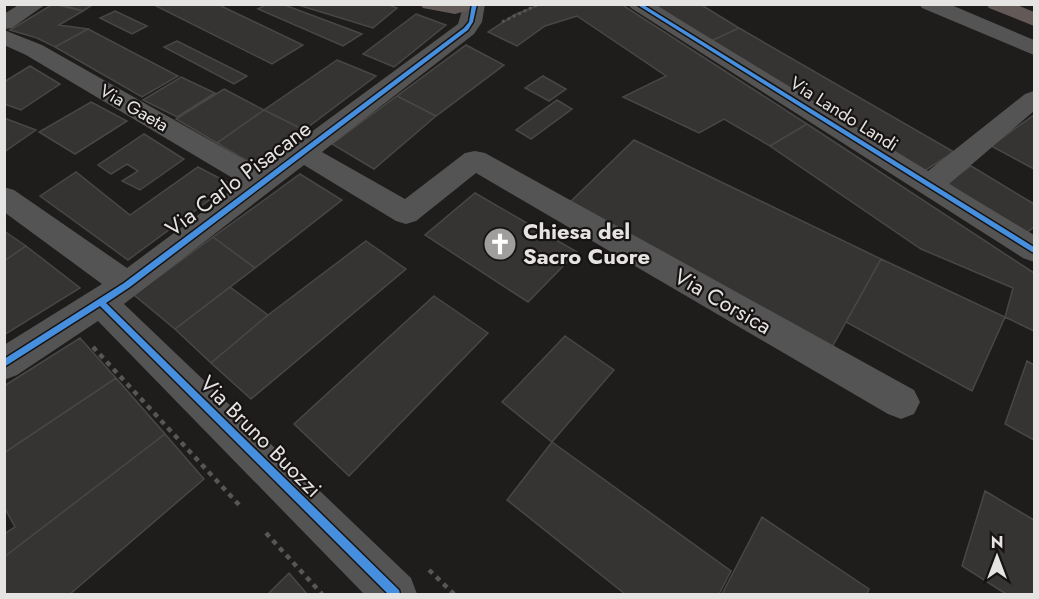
<svg xmlns="http://www.w3.org/2000/svg" width="1039" height="599" font-family="Jost,sans-serif">
<style>
.building{fill:#353433;stroke:#484746;stroke-width:1.5}
.lines{fill:none;stroke-linecap:round;stroke-linejoin:round}
.path-far1{stroke:#575656;stroke-width:3;stroke-dasharray:3 3;stroke-linecap:butt}
.path{stroke:#575656;stroke-width:4.5;stroke-dasharray:5 5;stroke-linecap:butt}
.minor{fill:#555454;fill-rule:evenodd}
.major{fill:#635957;fill-rule:evenodd}
.cycleway-casing{stroke:#161312;stroke-width:3}
.cycleway{fill:#468fdf;fill-rule:evenodd}
.labels{text-anchor:middle;stroke-width:4.5;stroke-linejoin:round;paint-order:stroke}
.far-street-label{font-size:18px;fill:#e6e3e3;stroke:#161312}
.street-label{font-size:22px;fill:#e6e3e3;stroke:#161312}
.poi-label{font-size:22px;font-weight:bold;fill:#e6e3e3;stroke:#161312;text-anchor:start}
</style>
<rect width="100%" height="100%" fill="#1e1d1c"/>
<path class="building" d="M53,4L83,11L59,25L88,29L55,47L37,38L10,30Z
M59,4H94L83,11Z
M159,4H217L303,45L272,64L156,6Z
M267,4H282L362,34L343,46L258,9Z
M295,4H386L397,8L373,28Z
M541,4H621L807,124L770,146L724,119L699,133L623,97L666,76L577,16L545,26L517,46L488,32L514,15Z
M654,4H700L739,28L711,41Z
M115,11L147,26L132,34L100,18Z
M416,14L446,25L394,67L363,54Z
M739,28L954,152L924,171L711,41Z
M88,29L178,76L142,97L55,47Z
M177,41L247,76L234,84L164,47Z
M466,45L504,65L436,116L397,96Z
M337,60L376,76L304,130L264,110Z
M30,66L60,84L21,110L4,104V82Z
M543,76L566,89L549,101L525,88Z
M181,77L215,93L177,117L143,100Z
M224,89L264,110L217,143L176,119Z
M397,96L436,116L374,169L332,144Z
M557,100L572,109L531,139L516,130Z
M91,102L127,121L75,154L39,132Z
M264,110L304,130L254,165L217,143Z
M1034,115V169L991,146Z
M4,118L36,130L4,152Z
M807,124L1034,273V331L1005,317L1013,288L921,249L770,146Z
M144,134L184,159L140,190L122,181L138,171L127,164L111,174L98,165Z
M634,140L881,259L831,349L568,204Z
M971,166L1034,204V227L1026,233L947,183Z
M198,167L231,184L128,260L40,196L76,172L130,215Z
M300,174L342,200L255,268L213,237Z
M475,193L577,252L528,302L425,235Z
M4,231L26,246L4,261Z
M213,237L255,268L175,329L134,295Z
M366,241L406,269L251,399L211,363L268,315Z
M26,246L80,288L4,335V261Z
M881,259L1005,317L972,391L846,322Z
M230,287L268,315L211,363L175,329Z
M434,296L488,333L349,476L294,424Z
M565,336L614,370L552,442L502,402Z
M80,338L116,378L4,453V386Z
M1027,361L1034,365V440L1005,424Z
M116,378L165,434L4,557V534L15,527L4,507V453Z
M165,434L204,479L70,594H4V557Z
M552,442L731,571L719,594H625L507,500Z
M985,491L1034,520V594H1006L962,566Z
M762,517L869,589L867,594H722Z
M289,573L307,594H268Z"/>
<g class="lines">
<path class="path-far1" d="M502,22L539,4"/>
<path class="path" d="M93,347L241,507
M266,533L322,594
M429,570L454,594"/>
<path class="minor" d="M20,4H46L12,28L4,29V14Z
M464,4H485L482,22L474,34L322,152L405,199L465,153L475,151L485,153L914,390L920,402L914,414L901,419L888,414L476,173L416,221L406,224L396,221L304,165L124,304L411,578L417,594H364L98,321L17,375L4,380V345L102,284L4,212V187L14,190L127,268L241,183L26,55L4,45V30L42,45L261,169L458,24Z
M628,4H654L928,171L1025,94L1034,91V111L949,184L1034,235V262L1023,258L631,8Z
M919,4H949L1034,40V55L922,8Z"/>
<path class="major" d="M420,4H480L477,8L455,14L423,8Z
M986,4H1015L1034,12V26L989,8Z"/>
<g class="cycleway-casing">
<path id="cycleway" d="M472,4H477L473,22L468,30L130,287L106,303L399,590L400,594H388L100,306L4,367V359L124,283L464,28L469,22Z
M636,4H642L1034,247V253L1032,252Z"/>
</g>
<use href="#cycleway" class="cycleway"/>
</g>
<defs>
<g id="church-disc" transform="scale(1.725)"><circle r="9.5" fill="#a09e9d" stroke="#161312"/><path d="M-1.2-6h2.4v3.5h3.3v2.4h-3.3V6h-2.4V-.1h-3.3v-2.4h3.3Z" fill="#fff"/></g>
</defs>
<g fill-rule="evenodd">
<use href="#church-disc" x="500" y="244"/>
</g>
<g class="labels">
<g class="far-street-label">
<text transform="translate(134 108) rotate(30)" y="6">Via Gaeta</text>
<text transform="translate(844 114) rotate(32)" y="6">Via Lando Landi</text>
</g>
<g class="street-label">
<text transform="translate(238 178) rotate(-37)" y="8">Via Carlo Pisacane</text>
<text transform="translate(723 301) rotate(30)" y="8">Via Corsica</text>
<text transform="translate(261 436) rotate(45)" y="8">Via Bruno Buozzi</text>
</g>
<g class="poi-label">
<text x="523" y="239">Chiesa del<tspan x="523" dy="25">Sacro Cuore</tspan></text>
</g>
</g>
<rect width="1039" height="599" fill="none" stroke="#e6e3e3" stroke-width="12"/>
<g transform="translate(997 557)" stroke="#161312" stroke-width="4.5" paint-order="stroke">
<path d="M0-4.5L10 22L0 15L-10 22Z" fill="#e6e3e3"/>
<text y="-9" font-size="16" font-weight="bold" text-anchor="middle" fill="#e6e3e3">N</text>
</g>
</svg>
